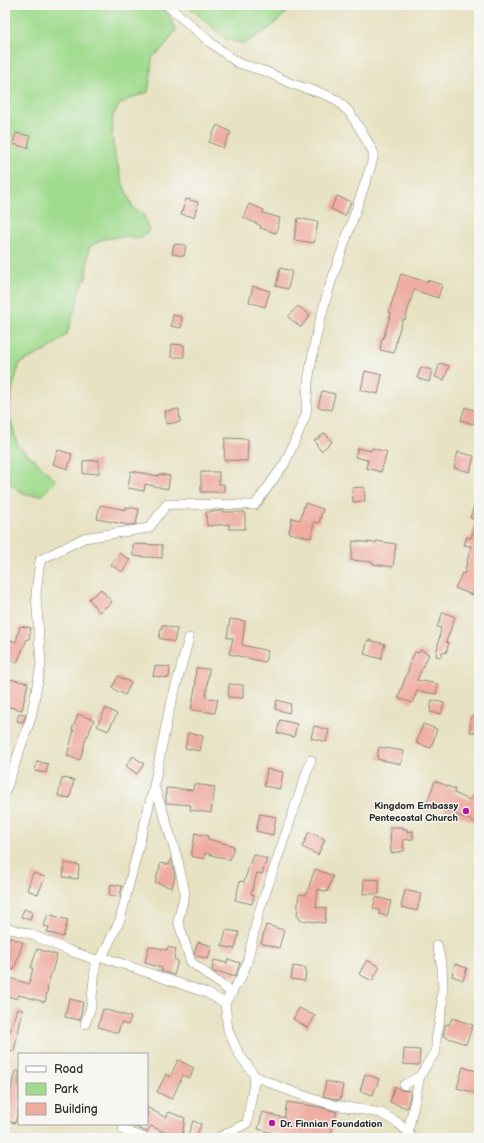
<svg xmlns="http://www.w3.org/2000/svg" width="484" height="1143" font-family="'Balsamiq Sans',sans-serif">
<style>
.green{fill:#a0db8e;stroke:#66835c}
.building{fill:#efaba0}
.lines{fill:none;stroke-linecap:round;stroke-linejoin:round}
.street-casing{stroke:#898676;stroke-width:10}
.street{stroke:#fff;stroke-width:9}
.poi-dot{fill:#b5179e;stroke:#f6f6f2;stroke-width:1.5}
.labels{text-anchor:middle;stroke-width:3;stroke-linejoin:round;paint-order:stroke}
.poi-label{font-size:10px;font-weight:bold;fill:#2b2b2b;stroke:#f6f6f2;text-anchor:end}
</style>
<rect width="100%" height="100%" fill="#f6f6f2"/>
<filter id="ink" filterUnits="userSpaceOnUse"><feTurbulence type="fractalNoise" baseFrequency=".025" numOctaves="2"/><feDisplacementMap in="SourceGraphic" scale="8" xChannelSelector="R" yChannelSelector="G"/><feConvolveMatrix kernelMatrix="1 2 1 2 8 2 1 2 1" color-interpolation-filters="sRGB"/></filter>
<filter id="wash" filterUnits="userSpaceOnUse"><feTurbulence type="fractalNoise" baseFrequency=".012" numOctaves="4" result="noise"/><feDisplacementMap in="SourceGraphic" scale="16" xChannelSelector="R" yChannelSelector="G"/><feGaussianBlur stdDeviation="0.9" result="paint"/><feColorMatrix in="noise" values="0 0 0 0 0 0 0 0 0 0 0 0 0 0 0 0 0 1.4 0 .05"/><feComposite in="paint" operator="in"/></filter>
<g filter="url(#wash)">
<rect width="100%" height="100%" fill="#e7e2c2"/>
<path class="green" d="M5,5H158L168,14L176,30L164,47L152,58L150,81L148,92L133,97L120,104L113,115L112,136L115,156L123,184L133,208L143,214L149,231L142,238L126,236L103,239L89,247L86,278L79,289L76,306L67,334L49,349L20,363L13,386L9,414L18,446L37,462L56,481L42,495H26L5,480Z
M187,5H295L271,27L244,44L226,39Z"/>
<g id="blocks">
<path class="building" d="M217,125L231,132L223,148L209,142Z
M16,133L30,136L28,148L13,144Z
M337,196L351,202L345,216L331,209Z
M186,199L198,202L194,217L181,214Z
M249,204L264,210L263,213L280,218L276,233L260,228L261,226L243,217Z
M298,218L318,222L314,243L294,240Z
M174,244L186,245L184,256L172,254Z
M280,268L292,271L288,289L276,286Z
M401,274L427,282V280L442,285L438,298L414,290L405,320L403,319L397,337L394,353L380,350L382,338L383,339L391,313L389,312Z
M253,286L270,291L265,307L249,302Z
M298,306L310,315L301,327L288,317Z
M173,315L182,317L181,328L171,326Z
M172,344L184,345V357H171Z
M440,363L449,366L444,380L435,377Z
M421,367L432,370L429,382L417,378Z
M365,371L382,375L378,394L361,390Z
M322,391L335,394L331,410L318,407Z
M465,407L477,411L473,424L461,420Z
M179,409L180,422L166,424L165,411Z
M325,433L332,442L321,451L314,441Z
M225,438L248,439L247,461L224,460Z
M358,448L371,451L372,448L387,452L381,472L366,468L368,460L355,457Z
M58,450L72,454L68,469L53,464Z
M458,452L474,456L470,472L454,468Z
M99,460V473L83,474V461Z
M131,471L158,476L159,474L170,476L168,489L145,484L144,491L128,488Z
M201,472H219V484H224V492H201Z
M364,487L365,501L353,502L352,488Z
M477,496H479V563L474,580L478,582L472,595L455,588L462,573L464,574L471,546L464,545L467,537L471,538L476,520L470,518Z
M305,503L323,509L319,523L314,522L311,538L289,533L292,518L300,520Z
M100,505L126,510V507L139,509L136,524L128,525L97,519Z
M224,511V512H245V529H229V524L207,526L206,512Z
M353,541L376,543V541L396,544L393,567L373,564V562L351,560Z
M133,544L162,545V558L133,556Z
M119,553L130,560L122,572L111,565Z
M101,589L112,602L99,612L89,599Z
M443,612L455,617L446,642L449,643L446,653L442,652L441,657L436,656L441,628L437,627Z
M230,619L245,621L242,645L268,651L265,662L229,654L233,638H227Z
M162,625L177,629L174,642L159,638Z
M20,626L31,628L29,639H27L17,663L5,658V656L11,640L16,642Z
M368,640L385,644L381,659L364,654Z
M420,650L429,654L417,680L438,684L436,694L417,691L412,703L398,698L410,665H409L415,652L419,653Z
M155,666L170,667L169,678L153,676Z
M196,668L209,669L206,698L218,699L215,713L191,710L196,682H195Z
M118,676L131,683L125,695L112,688Z
M5,678L28,683L22,710L5,706Z
M229,684L243,685V698L228,697Z
M277,700L291,704L289,713L275,709Z
M432,700L444,703L441,714L430,712Z
M106,708L117,714L108,731L97,726Z
M19,713L26,714L23,722L17,721Z
M78,714L94,720L88,736L87,735L80,760L67,756L74,730H72Z
M471,716H479V733L470,732Z
M280,720L297,724L294,737L277,733Z
M423,724L437,729L431,748L416,743Z
M314,726L329,730L326,742L311,738Z
M188,733L203,736L200,751L185,748Z
M379,747L404,751L401,764L377,759Z
M133,756L144,764L137,774L126,766Z
M37,761L48,764L46,773L35,771Z
M267,769L283,772L280,789L264,786Z
M62,778L74,780L70,798L58,796Z
M435,781L455,789L454,793L470,800L479,781V824L427,802Z
M194,784L215,787L211,813L190,810L191,805L166,803V788L193,790Z
M260,814L276,817L273,835L256,831Z
M390,827H403V829H407V832L413,831V839L403,840L404,851L391,853Z
M309,832L325,839L318,855L302,847Z
M195,833L208,836V839L234,846L230,860L205,853L204,859L191,856Z
M253,854L267,859L262,874L257,873L251,894L254,895L252,904L235,900L240,881L244,882Z
M171,858L175,877L172,888L155,882L161,863L169,865Z
M65,863L79,865L78,879L63,877Z
M315,869L333,876L327,892L318,889L316,907L326,908L325,923L299,920V916H297L299,894L306,895Z
M33,873L45,877L38,894L27,890Z
M364,879L379,880V894H363Z
M111,884L122,886L120,897L109,895Z
M405,890L421,894L417,911L401,907Z
M376,897L391,901L387,916L379,914L380,911L373,908Z
M24,909L32,912L30,920L21,917Z
M48,914L68,920L63,937L47,932L49,927L44,926Z
M266,925L284,930L279,948L261,943Z
M226,930L239,932L235,949L222,946Z
M5,936L23,942L14,970L5,967Z
M198,942L212,946L208,959L195,955L194,953Z
M149,946L167,950L168,947L176,949L174,959L178,961L174,975L161,971L162,968L145,963Z
M37,949L57,955L47,987H48L45,1002L19,995L17,999L5,995V985L7,977L29,984L33,968H31Z
M228,959L240,963L235,977L220,972V973L214,972L212,970L214,960L227,963Z
M367,960L380,967L372,981L359,974Z
M455,964L467,968L463,980L452,976Z
M293,966L306,968L305,981L291,979Z
M69,999L83,1002L80,1020L65,1017Z
M299,1008L315,1016L308,1028L293,1019Z
M17,1009L23,1010L14,1051L5,1049V1030L10,1031Z
M103,1009L131,1017L128,1025L121,1023L118,1033L98,1027Z
M452,1018L473,1025L466,1044L443,1036L446,1024L449,1025Z
M404,1049L420,1050L419,1065L403,1064Z
M178,1060L194,1068L190,1078L183,1075L172,1099L157,1092L166,1074L170,1077Z
M463,1067L479,1072V1094L457,1088Z
M15,1071H19V1108L15,1123L5,1120V1101L8,1102Z
M365,1074L379,1079L373,1095L360,1091Z
M326,1081L343,1085L340,1100L323,1096Z
M395,1086L401,1090L411,1091L407,1108L390,1102Z
M287,1102L320,1107L337,1112L330,1138H294L258,1129L263,1112L284,1118Z
M147,1107L166,1118L169,1112L185,1118L182,1137L173,1134V1136L151,1126L147,1132L129,1124H147Z
M193,1121L201,1124L196,1138H187Z"/>
</g>
</g>
<g filter="url(#ink)">
<use href="#blocks" fill-opacity="0" stroke="#898676" stroke-width="1"/>
<g class="lines">
<g class="street-casing">
<path id="street" d="M154,786L164,815L178,861L185,893L178,921L191,962L232,993
M5,792L31,718L41,664L36,594L40,560L84,538L149,528L167,504L255,505L285,463L306,415L308,382L314,347L317,332L328,291L371,166L374,153L360,129L350,113L337,100L324,94L292,84L267,72L238,63L211,43L167,5
M5,927L30,934L68,950L96,960
M102,957L120,920L154,786L168,715L189,638
M225,1003L228,1030L239,1054L255,1076
M85,1024L91,1007L96,960L102,957L207,993L225,1003L236,985L240,980L247,963L258,915L311,760
M404,1085L420,1076L429,1061L436,1052V1040L443,1003L441,998L443,988L442,967L437,945
M123,1130L145,1138
M408,1132L420,1076
M218,1138L247,1123L255,1076L282,1088L313,1099L334,1105L381,1113L398,1123L408,1132L412,1138"/>
</g>
<use href="#street" class="street"/>
</g>
</g>
<g class="poi-dot">
<circle cx="466" cy="811" r="4"/>
<circle cx="272" cy="1123" r="4"/>
</g>
<g class="labels">
<g class="poi-label">
<text x="458" y="809">Kingdom Embassy<tspan x="458" dy="12">Pentecostal Church</tspan></text>
<text x="280" y="1127" text-anchor="start">Dr. Finnian Foundation</text>
</g>
</g>
<rect width="484" height="1143" fill="none" stroke="#f6f6f2" stroke-width="20"/>
<rect x="18" y="1053" width="130" height="72" fill="#f6f6f2" stroke="#a5a5a2"/>
<rect x="26" y="1066" width="20" height="6" fill="#ffffff" stroke="#a5a5a2"/>
<text x="54" y="1073" font-size="12" fill="#2b2b2b">Road</text>
<rect x="26" y="1083" width="20" height="12" fill="#a0db8e" stroke="#a5a5a2"/>
<text x="54" y="1093" font-size="12" fill="#2b2b2b">Park</text>
<rect x="26" y="1103" width="20" height="12" fill="#efaba0" stroke="#a5a5a2"/>
<text x="54" y="1113" font-size="12" fill="#2b2b2b">Building</text>
</svg>
